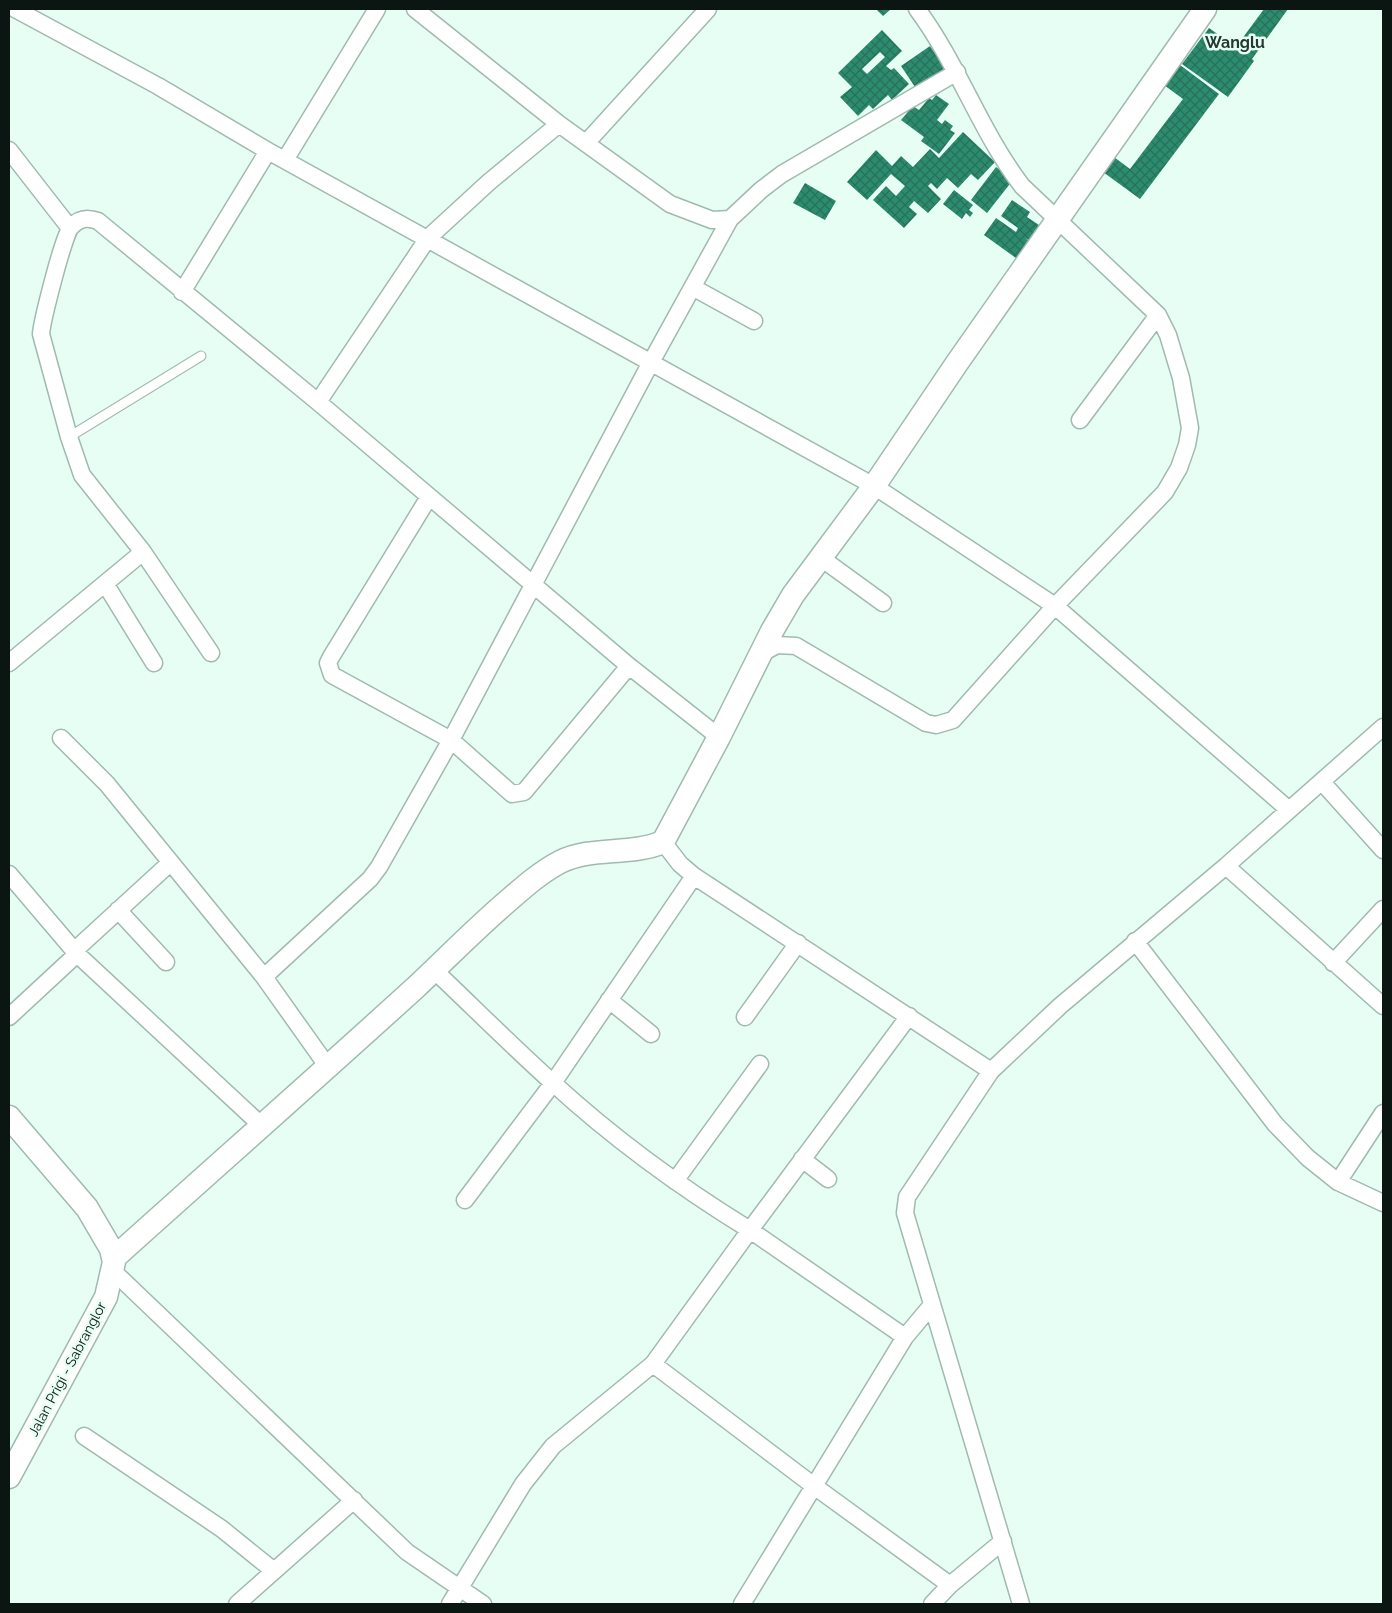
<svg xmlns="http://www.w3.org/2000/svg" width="1392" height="1613" font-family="Raleway,sans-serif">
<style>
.building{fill:url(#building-cross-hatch);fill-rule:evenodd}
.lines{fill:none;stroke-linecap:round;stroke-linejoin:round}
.lane-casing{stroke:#9fbaaf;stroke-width:11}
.street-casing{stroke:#9fbaaf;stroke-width:19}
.secondary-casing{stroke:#9fbaaf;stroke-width:25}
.lane{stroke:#fff;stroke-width:9}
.street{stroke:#fff;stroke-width:16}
.secondary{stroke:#fff;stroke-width:22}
.labels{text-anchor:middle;stroke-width:5;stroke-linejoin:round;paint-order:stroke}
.street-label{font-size:14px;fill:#0b1511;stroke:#e7fef4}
.quarter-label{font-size:16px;font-weight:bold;fill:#223a31;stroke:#e7fef4}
</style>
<defs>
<pattern id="building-cross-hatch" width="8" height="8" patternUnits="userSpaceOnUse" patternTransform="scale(1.25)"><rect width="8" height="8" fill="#2d8c6e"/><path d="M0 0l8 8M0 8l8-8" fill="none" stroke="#257159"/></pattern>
</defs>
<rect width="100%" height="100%" fill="#e7fef4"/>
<path class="building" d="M876,9H891L883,16Z
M1264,9H1288L1252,59L1254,61L1228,97L1182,64L1209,28L1236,47Z
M882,30L902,51L886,66L891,70L894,68L909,84L892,100L888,95L873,109L869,105L858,116L840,97L852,87L838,73ZM880,52L885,57L867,74L862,69Z
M930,46L947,70L917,90L901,66Z
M1180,65L1219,94L1140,199L1103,172L1114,157L1130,169L1183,99L1164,85Z
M936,95L949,104L937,120L942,124L945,120L953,126L950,130L955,133L939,154L921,141L924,137L901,120L913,106L919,110L929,98L932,100Z
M963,132L995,162L978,180L971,174L958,188L947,178L937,189L931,183L928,186L941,199L928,213L914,201L909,207L917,214L904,228L873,200L886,186L896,196L905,186L891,174L867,200L847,182L876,150L892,166L901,156L913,167L930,149L939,158Z
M996,167L1013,180L987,213L971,200Z
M805,183L836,201L825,220L793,203Z
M954,190L973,205L969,210L973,213L970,217L966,213L962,219L943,204Z
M1012,200L1030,212L1027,217L1045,229L1035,244L1025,238L1033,244L1020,261L984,235L996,218L1016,232L1018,228L1001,216Z"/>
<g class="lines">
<g class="lane-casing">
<path id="lane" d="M69,437L201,356"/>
</g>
<g class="street-casing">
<path id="street" d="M15,9L158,86L268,151L874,486L1055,606L1289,810
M415,9L559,124L670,204L712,220L730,219
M587,142L708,9
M9,150L69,227
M285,160L377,9
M694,288L754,321
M182,292L268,151
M318,402L428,238L489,182L559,124
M1080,420L1158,315
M429,497L331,657L328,663L332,675L451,740L512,794L524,792L629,666
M143,552L211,653
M821,558L883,603
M106,585L154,663
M760,654L777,645L796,646L926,723L936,725L953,720L1055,606L1165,492L1179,468L1187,445L1190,428L1181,378L1168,335L1158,315L1022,186C980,131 958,64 917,9
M9,663L143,552L82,475L69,437L41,334C42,321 64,233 71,227C79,218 87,217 98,221L318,402L629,666L719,737
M61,738L107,784L264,977L370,879L379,867L451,740L650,364L730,219L761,190L782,174L957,72
M1322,782L1383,850
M663,842L680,864L694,876L991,1071
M1226,866L1383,1006
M9,874L77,954L262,1126
M118,910L166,962
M1135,941L1275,1124L1308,1158L1338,1182L1383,1203
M74,951L170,863
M1333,963L1383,909
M434,970C474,1008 512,1046 553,1083C613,1138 680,1187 750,1230L909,1016
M264,977L328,1067
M609,1000L651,1034
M9,1017L77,954
M745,1017L798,943
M802,1159L828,1179
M675,1181L760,1064
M1338,1182L1383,1113
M465,1200L553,1083L694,876
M113,1271L407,1552L483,1604
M653,1364L814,1486L950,1585
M84,1436L222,1529L274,1571
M237,1604L354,1500
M450,1604L523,1484L553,1446L653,1364L750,1230L905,1337
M742,1604L905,1337L931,1306
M932,1604L950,1585L1003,1541
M1021,1604L905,1213L907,1197L991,1071L1060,1006L1226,866L1383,727"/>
</g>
<g class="secondary-casing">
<path id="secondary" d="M9,1117L87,1208L111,1249L114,1262L106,1297L9,1477
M114,1258C214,1168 315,1079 415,988C446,959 476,928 509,900C525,886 541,872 560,862C592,846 630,856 663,842L719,737L772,631L793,595L874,486L957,363L1205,9"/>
</g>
<use href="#lane" class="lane"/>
<use href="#street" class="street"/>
<use href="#secondary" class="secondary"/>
</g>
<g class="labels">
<g class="street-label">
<text transform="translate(67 1369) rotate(-62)" y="5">Jalan Prigi - Sabranglor</text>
</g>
<g class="quarter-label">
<text x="1235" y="48">Wanglu</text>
</g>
</g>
<rect width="1392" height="1613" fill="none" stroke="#0b1511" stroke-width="20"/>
</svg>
